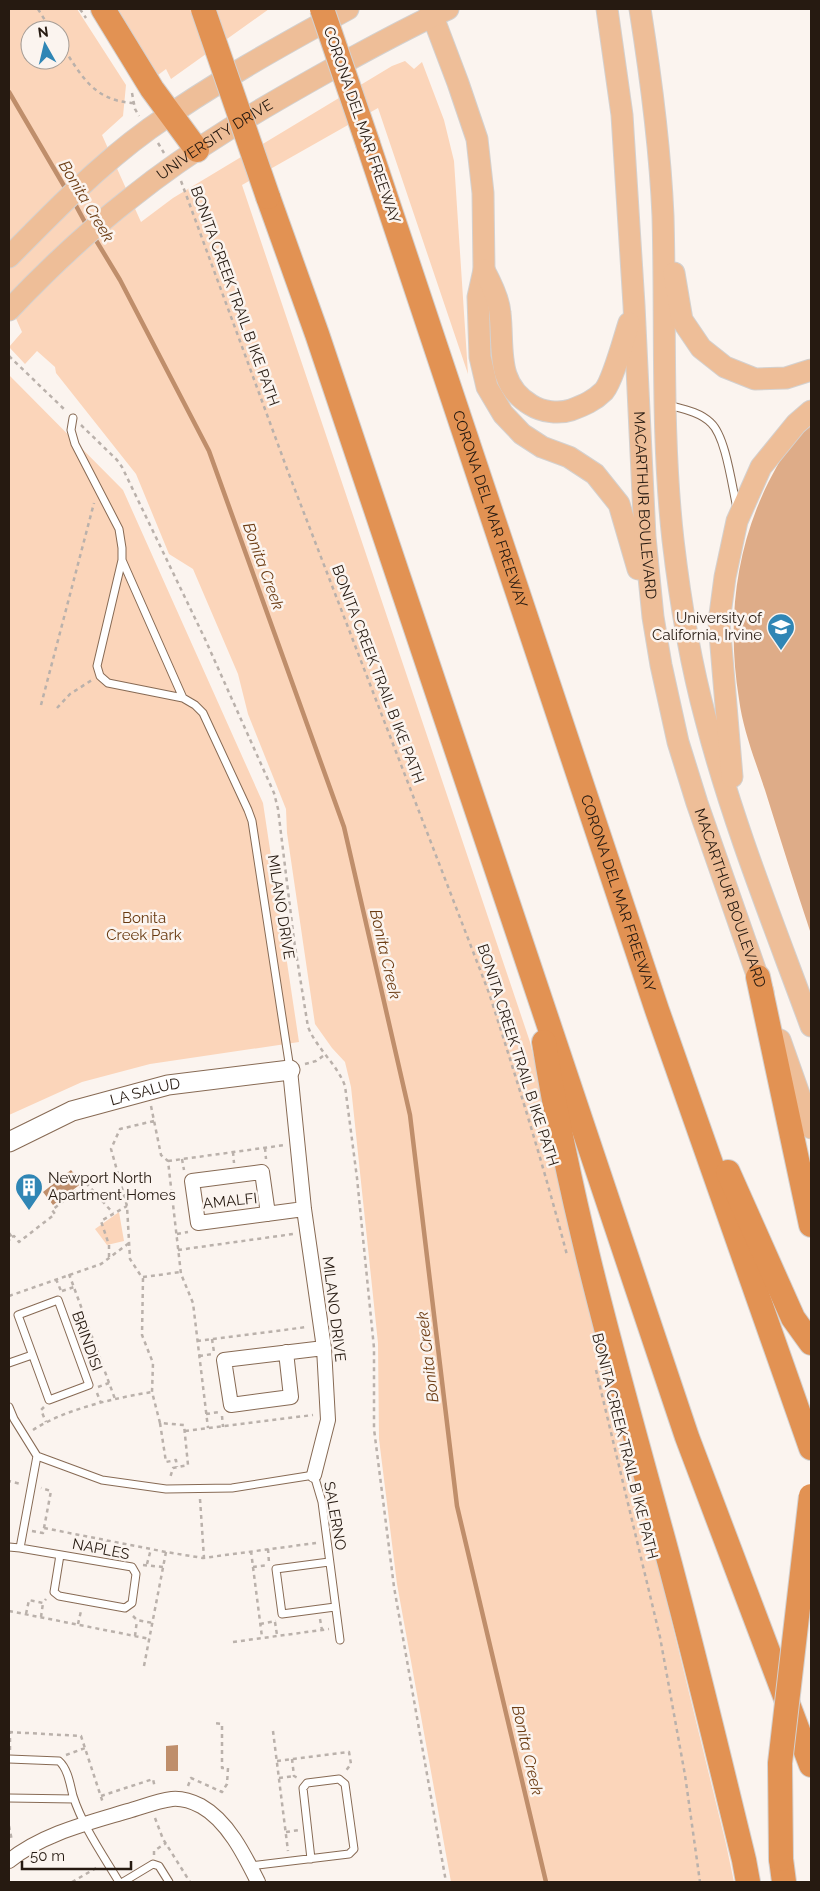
<svg xmlns="http://www.w3.org/2000/svg" width="820" height="1891" font-family="Raleway,sans-serif">
<style>
.green{fill:#fbd5ba;fill-rule:evenodd}
.forest{fill:#deac88}
.water{fill:#bf8e6b}
.lines{fill:none;stroke-linecap:round;stroke-linejoin:round}
.stream{stroke:#bf8e6b;stroke-width:4.5}
.lane-casing{stroke:#876a54;stroke-width:9}
.street-casing{stroke:#876a54;stroke-width:16}
.secondary-casing{stroke:#876a54;stroke-width:21}
.primary-casing{stroke:#d4d1cf;stroke-width:23}
.highway-casing{stroke:#d4d1cf;stroke-width:26}
.path{stroke:#bab1ab;stroke-width:2.5;stroke-dasharray:4 4;stroke-linecap:butt}
.lane{stroke:#fff;stroke-width:7}
.street{stroke:#fff;stroke-width:14}
.secondary{stroke:#fff;stroke-width:19}
.primary{stroke:#eebe98;stroke-width:21}
.highway{stroke:#e29253;stroke-width:24}
.highway-bridge-casing{stroke:#d4d1cf;stroke-width:26;stroke-linecap:butt}
.highway-bridge{stroke:#e29253;stroke-width:24}
.labels{text-anchor:middle;stroke-width:5;stroke-linejoin:round;paint-order:stroke}
.street-label{font-size:15px;fill:#261a11;stroke:#fbf4ef}
.poi-label{font-size:15px;fill:#261a11;stroke:#fbf4ef;text-anchor:end}
.park-label{font-size:15px;fill:#68390f;stroke:#fbf4ef}
.water-label{font-size:16px;font-style:italic;fill:#6d3d14;stroke:#fbf4ef}
</style>
<rect width="100%" height="100%" fill="#fbf4ef"/>
<path class="green" d="M9,9H77L126,85L123,116L102,135L141,222L173,198L392,66L405,61L414,69L422,62L444,120L454,161L468,374L378,108L242,185L530,1042L726,1844L734,1882H451L397,1584L379,1439L378,1343L351,1087L345,1062L332,1048L315,1024L287,833L286,809L248,714L238,674L193,569L169,554L136,474L56,373L55,367L37,351L25,364L9,347L22,332L9,303ZM30,30H60V60H30Z
M114,9H269L171,79L166,69L158,75Z
M9,375L123,490L263,803L299,1042L150,1064L82,1082L9,1115Z
M119,1212L124,1241L107,1245L95,1229Z"/>
<path class="forest" d="M811,423V934C795,886 780,838 765,790C755,760 743,730 739,699C726,619 736,539 776,468C785,451 799,437 811,423Z"/>
<path class="water" d="M71,1170L82,1183L53,1205L43,1192Z
M178,1745V1771H166V1746Z"/>
<g class="lines">
<path class="stream" d="M9,92L67,191
M74,202L87,226
M94,237L120,280L209,451L344,827L410,1115L457,1506L546,1882"/>
<g class="lane-casing">
<path id="lane" d="M668,405C683,409 700,412 711,423C726,437 732,487 737,508
M73,418L71,430L75,444L119,529L122,548V560
M183,698L108,683L100,676L97,666L122,560L183,698L195,705L203,713L248,810L252,821L290,1069
M58,1300L89,1385L49,1400L18,1315Z
M9,1363L32,1355
M9,1407L14,1419L37,1456L102,1480L166,1489L232,1488L314,1475L322,1502L340,1640
M9,1547L20,1548L132,1567L136,1574L132,1603L125,1608L59,1596L54,1592L60,1555
M20,1548L37,1456
M329,1562L276,1569L282,1614L335,1607
M9,1759L59,1761C68,1769 70,1784 73,1796C83,1827 103,1855 119,1882
M9,1798L74,1799
M250,1866L349,1854L354,1849L345,1784L339,1779L307,1783L303,1788L311,1859
M123,1882L153,1864L159,1866L169,1882"/>
</g>
<g class="street-casing">
<path id="street" d="M290,1070L304,1209L324,1348L328,1420L314,1475
M268,1214L262,1172L192,1181L198,1223L304,1209
M286,1352L291,1397L231,1405L224,1360L324,1348
M9,1861C42,1834 88,1823 128,1811C142,1807 157,1801 172,1799C182,1798 193,1802 201,1806C228,1821 245,1856 258,1882"/>
</g>
<g class="secondary-casing">
<g id="secondary">
<path id="s1" d="M9,1142L72,1111L168,1085L290,1070"/>
</g>
</g>
<g class="primary-casing">
<g id="primary">
<path d="M430,9L458,83L477,139L483,193L484,270L478,297L480,357L487,387L503,414L522,434L542,447L569,457L595,474L619,504L638,569"/>
<path id="s2" d="M607,9L622,115L634,305L645,537L653,617L661,665L678,742L697,803L763,992"/>
<path d="M640,9C651,78 660,146 663,216C666,324 661,433 673,540C680,600 690,661 706,720C733,824 774,925 811,1026"/>
<path d="M9,257C53,212 98,166 149,129C212,84 280,46 348,9"/>
<path d="M484,270C491,283 499,299 500,313C504,348 495,384 531,405C542,412 559,414 571,410C584,405 594,401 604,391C613,380 624,338 629,323"/>
<path d="M674,273L682,320L701,348L725,367L755,379L786,378L811,370"/>
<path id="s3" d="M9,310C47,270 88,231 132,197C193,148 262,108 330,70C369,49 408,27 448,9"/>
<path d="M732,777L719,622L725,577L737,521L761,467L796,424L811,411"/>
<path d="M780,1040L811,1128"/>
</g>
</g>
<g class="highway-casing">
<g id="highway">
<path d="M103,9L152,89L197,150"/>
<path id="s4" d="M368,144L657,1010L811,1448"/>
<path d="M268,197L317,334L687,1437L811,1765"/>
<path d="M758,977L811,1225"/>
<path d="M544,1042C570,1207 617,1370 661,1531C691,1640 717,1750 744,1860L748,1882"/>
<path d="M728,1172L793,1318L811,1343"/>
<path d="M781,1859L784,1882"/>
</g>
</g>
<path class="path" d="M38,9L51,30
M80,9L86,18
M60,43C81,74 92,101 134,103
M132,93L135,109L139,116
M158,143L164,153
M181,181L287,469L489,993C517,1080 544,1167 567,1255
M9,356L66,411
M81,425L117,460L122,467L205,639L274,793L278,809L294,940L308,1027C317,1049 337,1064 345,1086L357,1178L374,1348V1429L394,1587L446,1882
M41,705L94,503
M57,708L70,694L92,680
M305,1064L316,1061L326,1054
M151,1106L161,1155L168,1161L181,1274L193,1303L208,1428
M154,1121L120,1129L111,1149L127,1206L130,1259L143,1279L142,1335L153,1363L152,1392L160,1423L184,1425L188,1465L173,1468L170,1478
M265,1148L266,1159
M233,1152L234,1163
M182,1159L184,1170
M168,1161L285,1145
M9,1233L12,1237L9,1240
M177,1234L188,1232
M12,1237L14,1236L19,1242L55,1214L52,1210L86,1183L113,1213
M178,1250L293,1234
M109,1257V1245L101,1221L127,1206
M69,1274L115,1399
M143,1277L181,1272
M56,1279L61,1291
M62,1291L74,1287
M9,1296L101,1264L129,1243
M212,1339L214,1352
M197,1341L307,1327
M199,1356L213,1354
M596,1370L660,1637L685,1775L700,1882
M98,1387L109,1383
M97,1393L101,1403
M44,1407L41,1410L46,1422
M206,1414L219,1412
M222,1416L223,1427
M160,1423L166,1462L176,1460L177,1467
M33,1430C65,1409 115,1398 152,1392
M185,1431L313,1415
M9,1483V1481L21,1484
M200,1499L204,1558
M44,1528L166,1552L203,1558L316,1543
M32,1531L43,1533L44,1528L51,1491L41,1488
M268,1549L269,1563
M105,1551L107,1541
M251,1551L253,1567L268,1565
M147,1564L151,1549
M143,1565L163,1567
M253,1567L262,1637
M9,1611L150,1639
M26,1614L29,1600L43,1603L46,1599
M133,1616L137,1620L153,1623
M41,1617L43,1603
M320,1619L322,1630
M275,1622L277,1635
M78,1624L81,1611
M260,1624L276,1621
M135,1636L137,1620
M233,1642L329,1629
M144,1666L166,1552
M273,1731L288,1851
M9,1732L81,1736L103,1803
M10,1750V1732
M66,1755L85,1748
M292,1759L294,1776L298,1778
M277,1761L349,1752L351,1764L345,1772
M279,1778L294,1776
M188,1786L191,1778L222,1792L227,1784L228,1768H222V1724L214,1723
M101,1796L153,1779L155,1788
M155,1818L163,1839L190,1882
M9,1826L12,1841
M286,1832L299,1830
M154,1855V1851L166,1843
M72,1882L98,1867"/>
<use href="#lane" class="lane"/>
<use href="#street" class="street"/>
<use href="#secondary" class="secondary"/>
<use href="#primary" class="primary"/>
<use href="#highway" class="highway"/>
<g class="highway-bridge-casing">
<path id="highway-bridge" d="M203,9L268,197
M322,9L368,144
M781,1859L780,1763L811,1496"/>
</g>
<use href="#highway-bridge" class="highway-bridge"/>
</g>
<defs>
<g id="university-pin" transform="scale(1.4375)"><path d="M0 17L-7.5 6A9.5 9.5 0 1 1 7.5 6Z" fill="#3086b5" stroke="#fbf4ef"/><path d="M0-5L7-2L0 1L-7-2ZM-4 1L0 2.5L4 1V4Q0 6-4 4Z" fill="#fff"/></g>
<g id="building-pin" transform="scale(1.4375)"><path d="M0 17L-7.5 6A9.5 9.5 0 1 1 7.5 6Z" fill="#3086b5" stroke="#fbf4ef"/><path d="M-4-6H4V6H1V3H-1V6H-4ZM-2.5-4.3h1.7v1.8h-1.7ZM.8-4.3h1.7v1.8H.8ZM-2.5-1h1.7V.8h-1.7ZM.8-1h1.7V.8H.8Z" fill="#fff"/></g>
</defs>
<g fill-rule="evenodd">
<use href="#university-pin" x="781" y="627"/>
<use href="#building-pin" x="29" y="1187"/>
</g>
<g class="labels">
<g class="street-label">
<text transform="translate(362 125) rotate(71)" y="5">CORONA DEL MAR FREEWAY</text>
<text dy="5" stroke="none"><textPath href="#s3" startOffset="268">UNIVERSITY DRIVE</textPath></text>
<text transform="translate(235 296) rotate(70)" y="5">BONITA CREEK TRAIL B IKE PATH</text>
<text dy="5" stroke="none"><textPath href="#s2" startOffset="498">MACARTHUR BOULEVARD</textPath></text>
<text dy="5" stroke="none"><textPath href="#s4" startOffset="385">CORONA DEL MAR FREEWAY</textPath></text>
<text transform="translate(378 674) rotate(69)" y="5">BONITA CREEK TRAIL B IKE PATH</text>
<text dy="5" stroke="none"><textPath href="#s4" startOffset="790">CORONA DEL MAR FREEWAY</textPath></text>
<text dy="5" stroke="none"><textPath href="#s2" startOffset="902">MACARTHUR BOULEVARD</textPath></text>
<text transform="translate(281 907) rotate(81)" y="5">MILANO DRIVE</text>
<text transform="translate(518 1055) rotate(72)" y="5">BONITA CREEK TRAIL B IKE PATH</text>
<text dy="5" stroke="none"><textPath href="#s1" startOffset="146">LA SALUD</textPath></text>
<text transform="translate(230 1201) rotate(-6)" y="5">AMALFI</text>
<text transform="translate(334 1309) rotate(83)" y="5">MILANO DRIVE</text>
<text transform="translate(87 1341) rotate(70)" y="5">BRINDISI</text>
<text transform="translate(625 1446) rotate(76)" y="5">BONITA CREEK TRAIL B IKE PATH</text>
<text transform="translate(335 1516) rotate(80)" y="5">SALERNO</text>
<text transform="translate(101 1549) rotate(11)" y="5">NAPLES</text>
</g>
<g class="poi-label">
<text x="762" y="623">University of<tspan x="762" dy="17">California, Irvine</tspan></text>
<text x="48" y="1183" text-anchor="start">Newport North<tspan x="48" dy="17">Apartment Homes</tspan></text>
</g>
<g class="park-label">
<text x="144" y="923">Bonita<tspan x="144" dy="17">Creek Park</tspan></text>
</g>
<g class="water-label">
<text transform="translate(87 201) rotate(59)" y="6">Bonita Creek</text>
<text transform="translate(264 566) rotate(70)" y="6">Bonita Creek</text>
<text transform="translate(386 954) rotate(77)" y="6">Bonita Creek</text>
<text transform="translate(427 1357) rotate(-97)" y="6">Bonita Creek</text>
<text transform="translate(528 1750) rotate(77)" y="6">Bonita Creek</text>
</g>
</g>
<rect width="820" height="1891" fill="none" stroke="#261a11" stroke-width="20"/>
<g transform="translate(45 45) rotate(352)"><circle r="24" fill="#fbf4ef" stroke="#a69d96"/>
<path d="M0-4L9 19L0 12L-9 19Z" fill="#3086b5"/>
<text y="-8" font-size="14" font-weight="bold" text-anchor="middle" fill="#261a11">N</text>
</g>
<path d="M22 1861v8h109v-8" fill="none" stroke="#261a11" stroke-width="2.5"/>
<text x="30" y="1861" font-size="15" fill="#261a11" stroke="#fbf4ef" stroke-width="4" paint-order="stroke">50 m</text>
</svg>
